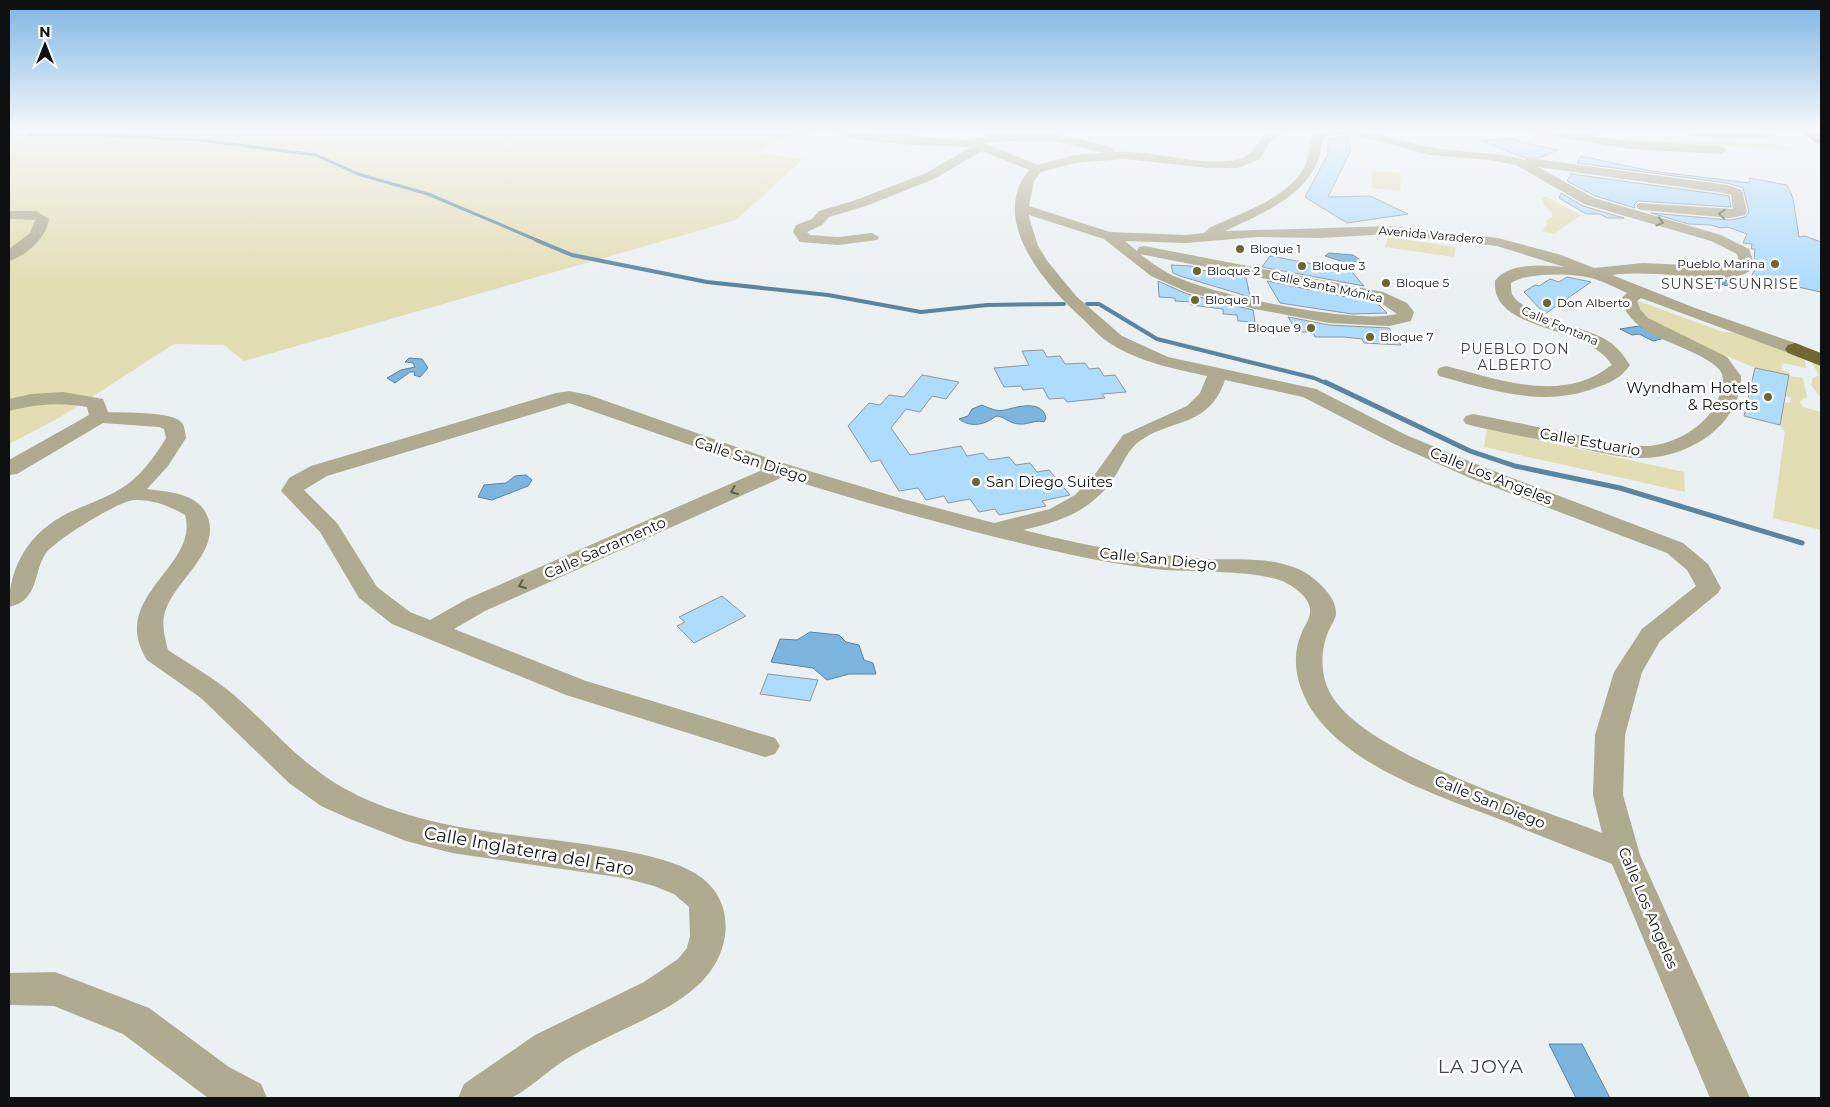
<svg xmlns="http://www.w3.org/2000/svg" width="1830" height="1107" font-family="Montserrat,sans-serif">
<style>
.green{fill:#e3ddb4}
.water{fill:#7cb6de;stroke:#5b84a0}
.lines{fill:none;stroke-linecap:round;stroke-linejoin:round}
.stream-far2{stroke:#5b84a0;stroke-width:3}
.stream-far1{stroke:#5b84a0;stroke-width:4}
.stream{stroke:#5b84a0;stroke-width:5}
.building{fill:#aedcfd;stroke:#929699}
.minor{fill:#afab90;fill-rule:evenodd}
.trunk{fill:#706830;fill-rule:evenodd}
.oneway{stroke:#5e5e50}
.poi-dot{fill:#6d6632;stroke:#fff;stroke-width:2}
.labels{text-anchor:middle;stroke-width:5;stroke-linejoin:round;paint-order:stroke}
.far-street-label{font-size:12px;fill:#0e1011;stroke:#fff}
.far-poi-label{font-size:12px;fill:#0e1011;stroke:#fff;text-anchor:start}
.far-neighbourhood-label{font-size:14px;letter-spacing:1px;fill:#404346;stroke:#fff}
.poi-label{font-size:15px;fill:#0e1011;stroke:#fff;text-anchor:end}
.street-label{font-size:15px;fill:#0e1011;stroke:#fff}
.near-street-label{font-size:18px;fill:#0e1011;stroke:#fff}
.near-neighbourhood-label{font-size:19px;letter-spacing:1px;fill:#404346;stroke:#fff}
</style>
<rect width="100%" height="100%" fill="#ebf0f3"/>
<path class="green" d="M9,130H827L786,138L754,152L803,159L736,220L244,361L224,345L174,344L59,418L9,444Z
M1623,139L1776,144L1794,150L1623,141Z
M1372,171L1400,173L1401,191L1372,188Z
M1541,197H1547L1581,215L1554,234L1542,231L1547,225L1546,221L1552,217V213L1544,205Z
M1388,237L1456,247L1454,257L1385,247Z
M1636,300L1723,332L1739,333L1804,355L1806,368L1783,363L1781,370L1790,373L1789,376L1803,378L1807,397L1801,400L1800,403L1803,407L1821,412V530L1773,518L1785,432L1780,425L1785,402L1790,403L1791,398L1786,396L1789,376L1755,368L1727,356L1719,355L1641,316Z
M1815,360L1821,363V398L1811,385L1813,378L1819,375L1811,361Z
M1487,429L1684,472L1685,492L1484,447Z"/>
<path class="water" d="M1329,253L1353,255L1362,261L1347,263L1325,256Z
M1715,277L1744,285L1747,283L1762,287L1758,290L1750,288L1746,291L1709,281Z
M1639,326L1665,338L1653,341L1639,334L1632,335L1620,329Z
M409,358L422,359L428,368L420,377L414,375L415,372H410L395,383L387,378L401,370L415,367L413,363L405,362Z
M982,405C989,408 997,412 1005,410C1017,407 1042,399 1046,418L1044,422C1036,419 1028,425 1019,424C1010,424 1004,416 996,416C985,425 971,428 959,419L968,416L972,409Z
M526,475L532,480L528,486L492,500L478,497L484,485L506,483L515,476Z
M810,632L839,635L846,642L859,645L864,660L873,663L876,674H849L827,680L813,668L771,662L780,639L797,640Z
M1549,1044H1582L1610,1098H1576Z"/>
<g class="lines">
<path class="stream-far2" d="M37,130L29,135H103L200,140L316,155L358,174L428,194L539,241"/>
<path class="stream-far1" d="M536,240L572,255L707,282L828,295L921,312L987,305L1064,304
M1087,304H1099L1157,339L1314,378L1328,384"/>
<path class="stream" d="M1325,382L1470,451L1515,466L1620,488L1802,543"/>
</g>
<path class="building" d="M1349,136L1350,152L1328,197L1370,196L1408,214L1347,223L1305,197L1328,154V139Z
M1512,138L1521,142L1558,150L1539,158H1525L1482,141Z
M1581,156L1651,171L1750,183L1749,178L1787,185L1793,198L1799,237L1805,236L1821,242V292L1751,277L1757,265L1754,258L1755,249H1751L1752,244L1743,243L1747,234L1728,227L1720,228L1711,225L1688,224L1651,213L1730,220L1745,217L1749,212L1743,188L1727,183L1577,163Z
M1571,174L1724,195L1729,196L1731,207L1638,201L1634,205L1635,208L1595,196L1567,181Z
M1561,193L1583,206L1624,218H1607L1600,214H1586L1559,198Z
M1270,256L1351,271L1364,286L1262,267Z
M1171,265L1191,266L1200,268L1201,270L1246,277L1250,297L1180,276L1173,273Z
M1567,277L1591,282L1545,314L1524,292L1535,285L1539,286L1550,279L1559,282Z
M1158,281L1187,294L1253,310L1255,322L1238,321L1237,315L1223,314V309L1191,305V302L1175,301V298L1159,297Z
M1267,281L1377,303L1387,313L1352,314L1280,303Z
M1288,317L1329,325L1389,328L1401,345L1364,343L1362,339L1344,337H1315L1313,332H1297Z
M1043,350L1047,357L1060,356L1065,364L1085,363L1089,369L1099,368L1104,376L1115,375L1126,392L1102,394L1105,398L1067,402L1064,398L1049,399L1043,388L1023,390L1021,386L1004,387L994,368L1029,365L1022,351Z
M1755,368L1789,375L1780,425L1744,416Z
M922,375L959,382L946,399L932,396L920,412L906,409L891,428L910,455L961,446L967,456L983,453L989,460L1009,457L1016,465L1030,463L1037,472L1049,470L1070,495L1042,501L1046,506L999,515L995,509L979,512L970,499L948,503L944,496L926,500L918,488L899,491L880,460L871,462L848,426L869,403L880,405L889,395L904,397Z
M722,596L746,616L694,643L677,626L685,622L679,617Z
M768,674L818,680L810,701L760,694Z"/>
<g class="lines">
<path class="minor" d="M834,130L968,140L991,135L1042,134L1076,138L1114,148L1115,152C1154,149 1198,167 1236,160C1260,156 1256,126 1285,130L1269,143L1260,159L1238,168H1209L1124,159L1075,163L1041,172L1034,181L1029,206L1110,232L1186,235L1204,233L1209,228C1241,213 1285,200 1304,168C1310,157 1308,145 1314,135C1354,121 1391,140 1430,147C1461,153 1493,151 1525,160L1529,158L1727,185L1742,190L1747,212L1745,215L1730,218L1643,210L1638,209L1636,206L1638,203L1733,209L1731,195L1724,193L1538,167L1594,198L1721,235L1749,249L1755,266C1751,272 1741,276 1734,277C1694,280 1653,270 1612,275L1695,308L1801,345L1804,349L1801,353H1789L1641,298L1637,301L1640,309L1648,318L1727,357L1741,376C1741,425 1690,456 1646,458C1621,459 1595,451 1571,446C1536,439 1501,433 1466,424L1463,420L1466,416L1473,414C1508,421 1543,428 1578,435C1601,440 1625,447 1649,446C1673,444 1704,428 1715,405C1719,398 1726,381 1721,372C1718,367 1712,363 1707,360C1677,341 1633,337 1620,299L1627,293C1616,288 1603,281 1591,278C1572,273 1528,272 1511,283C1511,286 1511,291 1512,294C1520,313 1584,327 1603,338C1616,345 1622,353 1630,365C1621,378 1610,383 1595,388C1543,408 1491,390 1439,376L1437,372L1439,368L1446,366C1498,379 1562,404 1610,366L1612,365C1588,328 1511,331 1497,296C1495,292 1495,286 1495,281C1508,262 1544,265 1564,267L1497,246L1391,234L1320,238L1257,237L1186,243L1125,241L1137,251L1139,247L1144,246L1383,292L1407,303L1414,312L1411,321L1389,326L1329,323L1255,309L1187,292L1151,276L1104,239L1029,215V217L1038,246L1048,262L1076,296L1122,336L1168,357L1316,389L1406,435L1486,468L1683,543L1708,564L1721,588L1718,593L1660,641L1642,672L1625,735L1623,795L1640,855L1750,1098H1710L1612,864C1576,850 1540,836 1504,821C1442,797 1349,768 1311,709C1297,686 1290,658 1302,632C1305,625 1311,618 1310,609C1309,598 1297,589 1288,584C1266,570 1194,572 1164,570C1105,564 1048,550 991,536C921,518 852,499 783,477L485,611L454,629L586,681L775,738L780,746L775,754L765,757L566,695L392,624L359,598L320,532L281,491L289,478L311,466L556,393L569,391L589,395L776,461L903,499L994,523L1050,509L1075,495L1096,473L1123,435L1187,406L1200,393L1207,376C1174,369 1140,362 1111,344C1101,338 1093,329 1085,321C1048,288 987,221 1029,170L982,151L934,179L866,206L829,217L822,225L807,232L810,235L838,237L872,233L879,237L877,240L838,245L800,242L793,232L796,225L812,219L819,211L856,200L926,173L971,147C947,146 847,145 834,130ZM1351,134L1430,155L1489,160L1516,165L1584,204L1711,241L1737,254L1739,264L1732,267L1643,263L1594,268L1561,255L1498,238L1391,226L1225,231C1267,211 1318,192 1323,139L1333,135ZM1008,141L1059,142L1104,153L1074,155L1038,165L984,143ZM1140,254L1378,301L1397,314C1356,325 1220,296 1179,278C1165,273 1152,263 1140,254ZM1225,380L1303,397L1392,443L1470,478L1667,553L1687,570L1696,586L1642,629L1614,672L1595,735L1593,795L1602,833C1536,807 1364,755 1330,693C1321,676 1320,653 1327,635C1329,628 1335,621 1336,614C1337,598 1320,583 1309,575C1280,556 1242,560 1210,559C1185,557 1159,555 1134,552C1097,548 1060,539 1023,530C1060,522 1091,511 1113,479C1121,468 1126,453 1136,444C1169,417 1208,430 1225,380ZM569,403L762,470L467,599L430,620L410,612L377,587L337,523L304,490L327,476Z
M1528,130H1553L1630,141L1721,146L1727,150L1721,154L1630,149L1534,133Z
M1694,131L1765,133L1771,136L1765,139L1690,136V132Z
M9,211H36L49,219C47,237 26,256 9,261V249L30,233L35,220L9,219Z
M63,392L103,399L108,412C123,413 173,411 182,423C185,427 185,433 186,438L168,466L147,489C169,492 200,493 208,518C220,553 174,581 165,612C161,624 165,638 168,650C190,665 213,677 234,695C283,738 307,774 370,801C446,834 529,834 609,848C636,853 677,860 699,876C720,890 728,912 725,936C719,974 690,995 659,1012C629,1028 598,1040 570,1057C552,1067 529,1089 513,1097C503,1102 471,1098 458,1098L464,1084L535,1035L644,982L678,959L687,948L690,936L689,907L674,894L654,886L624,878L452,853L406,841L350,819L321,806L289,783L201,698L147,660C107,596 200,567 185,515C170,506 152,499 134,500C118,501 56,540 46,553C33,571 40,600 9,607C9,565 30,532 68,513C85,505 104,499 120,489C139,479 155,456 166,438L164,429L159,427L103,423L17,474L9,475V460L89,415L87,407C60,402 36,404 9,411V399L31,394Z
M55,972L149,1008L229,1067L261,1084L267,1098H208L123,1034L54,1006L9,1005V973Z"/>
<path class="trunk" d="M1800,130H1815L1821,134V144L1816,143Z
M1795,343L1821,353V366L1788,353L1785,349L1788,345Z"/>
</g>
<defs><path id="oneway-chevron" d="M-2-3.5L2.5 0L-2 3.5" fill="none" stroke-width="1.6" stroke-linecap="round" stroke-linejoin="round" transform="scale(1.25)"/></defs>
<g class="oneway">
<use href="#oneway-chevron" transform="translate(1722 214) rotate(-175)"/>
<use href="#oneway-chevron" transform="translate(1660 222) rotate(16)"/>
<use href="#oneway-chevron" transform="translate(734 491) rotate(156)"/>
<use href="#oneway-chevron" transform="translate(522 585) rotate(156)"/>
</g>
<linearGradient id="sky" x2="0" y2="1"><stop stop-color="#7db5e4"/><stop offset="0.46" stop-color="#f6f8fa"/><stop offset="1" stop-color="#f6f8fa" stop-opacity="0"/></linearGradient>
<rect width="1830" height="284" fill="url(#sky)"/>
<g class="poi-dot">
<circle cx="1240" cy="249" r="5"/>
<circle cx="1775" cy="264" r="5"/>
<circle cx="1302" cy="266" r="5"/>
<circle cx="1197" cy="271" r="5"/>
<circle cx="1386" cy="283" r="5"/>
<circle cx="1195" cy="300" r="5"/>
<circle cx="1547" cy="303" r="5"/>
<circle cx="1311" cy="328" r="5"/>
<circle cx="1370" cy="337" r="5"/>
<circle cx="1768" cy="397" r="5"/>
<circle cx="976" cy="482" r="5"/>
</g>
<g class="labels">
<g class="far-street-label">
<text transform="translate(1431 235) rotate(5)" y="4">Avenida Varadero</text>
<text transform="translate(1327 287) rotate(12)" y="4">Calle Santa Mónica</text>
<text transform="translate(1560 326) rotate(23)" y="4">Calle Fontana</text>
</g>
<g class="far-poi-label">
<text x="1250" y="253">Bloque 1</text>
<text x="1765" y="268" text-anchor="end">Pueblo Marina</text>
<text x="1312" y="270">Bloque 3</text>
<text x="1207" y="275">Bloque 2</text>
<text x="1396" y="287">Bloque 5</text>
<text x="1205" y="304">Bloque 11</text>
<text x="1557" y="307">Don Alberto</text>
<text x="1301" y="332" text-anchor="end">Bloque 9</text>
<text x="1380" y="341">Bloque 7</text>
</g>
<g class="far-neighbourhood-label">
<text x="1730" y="289">SUNSET SUNRISE</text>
<text x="1515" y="354">PUEBLO DON<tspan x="1515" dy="16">ALBERTO</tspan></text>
</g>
<g class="poi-label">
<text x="1758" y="393">Wyndham Hotels<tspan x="1758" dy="17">&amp; Resorts</tspan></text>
<text x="986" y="487" text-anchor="start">San Diego Suites</text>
</g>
<g class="street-label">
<text transform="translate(1590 442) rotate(10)" y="5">Calle Estuario</text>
<text transform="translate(751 460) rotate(18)" y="5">Calle San Diego</text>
<text transform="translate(1491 476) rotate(22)" y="5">Calle Los Angeles</text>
<text transform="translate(605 548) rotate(-24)" y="5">Calle Sacramento</text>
<text transform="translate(1158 559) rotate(6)" y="5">Calle San Diego</text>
<text transform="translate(1490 802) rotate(22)" y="5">Calle San Diego</text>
<text transform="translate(1648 908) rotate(67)" y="5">Calle Los Angeles</text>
</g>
<g class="near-street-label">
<text transform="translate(529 851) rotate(10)" y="6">Calle Inglaterra del Faro</text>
</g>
<g class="near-neighbourhood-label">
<text x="1481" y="1073">LA JOYA</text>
</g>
</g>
<rect width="1830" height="1107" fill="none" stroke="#0e1011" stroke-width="20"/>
<g transform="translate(45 45)" stroke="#ffffff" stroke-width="4" paint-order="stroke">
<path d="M0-4L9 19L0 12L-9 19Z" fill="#0e1011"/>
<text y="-8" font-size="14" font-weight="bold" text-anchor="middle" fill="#0e1011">N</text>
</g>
</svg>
